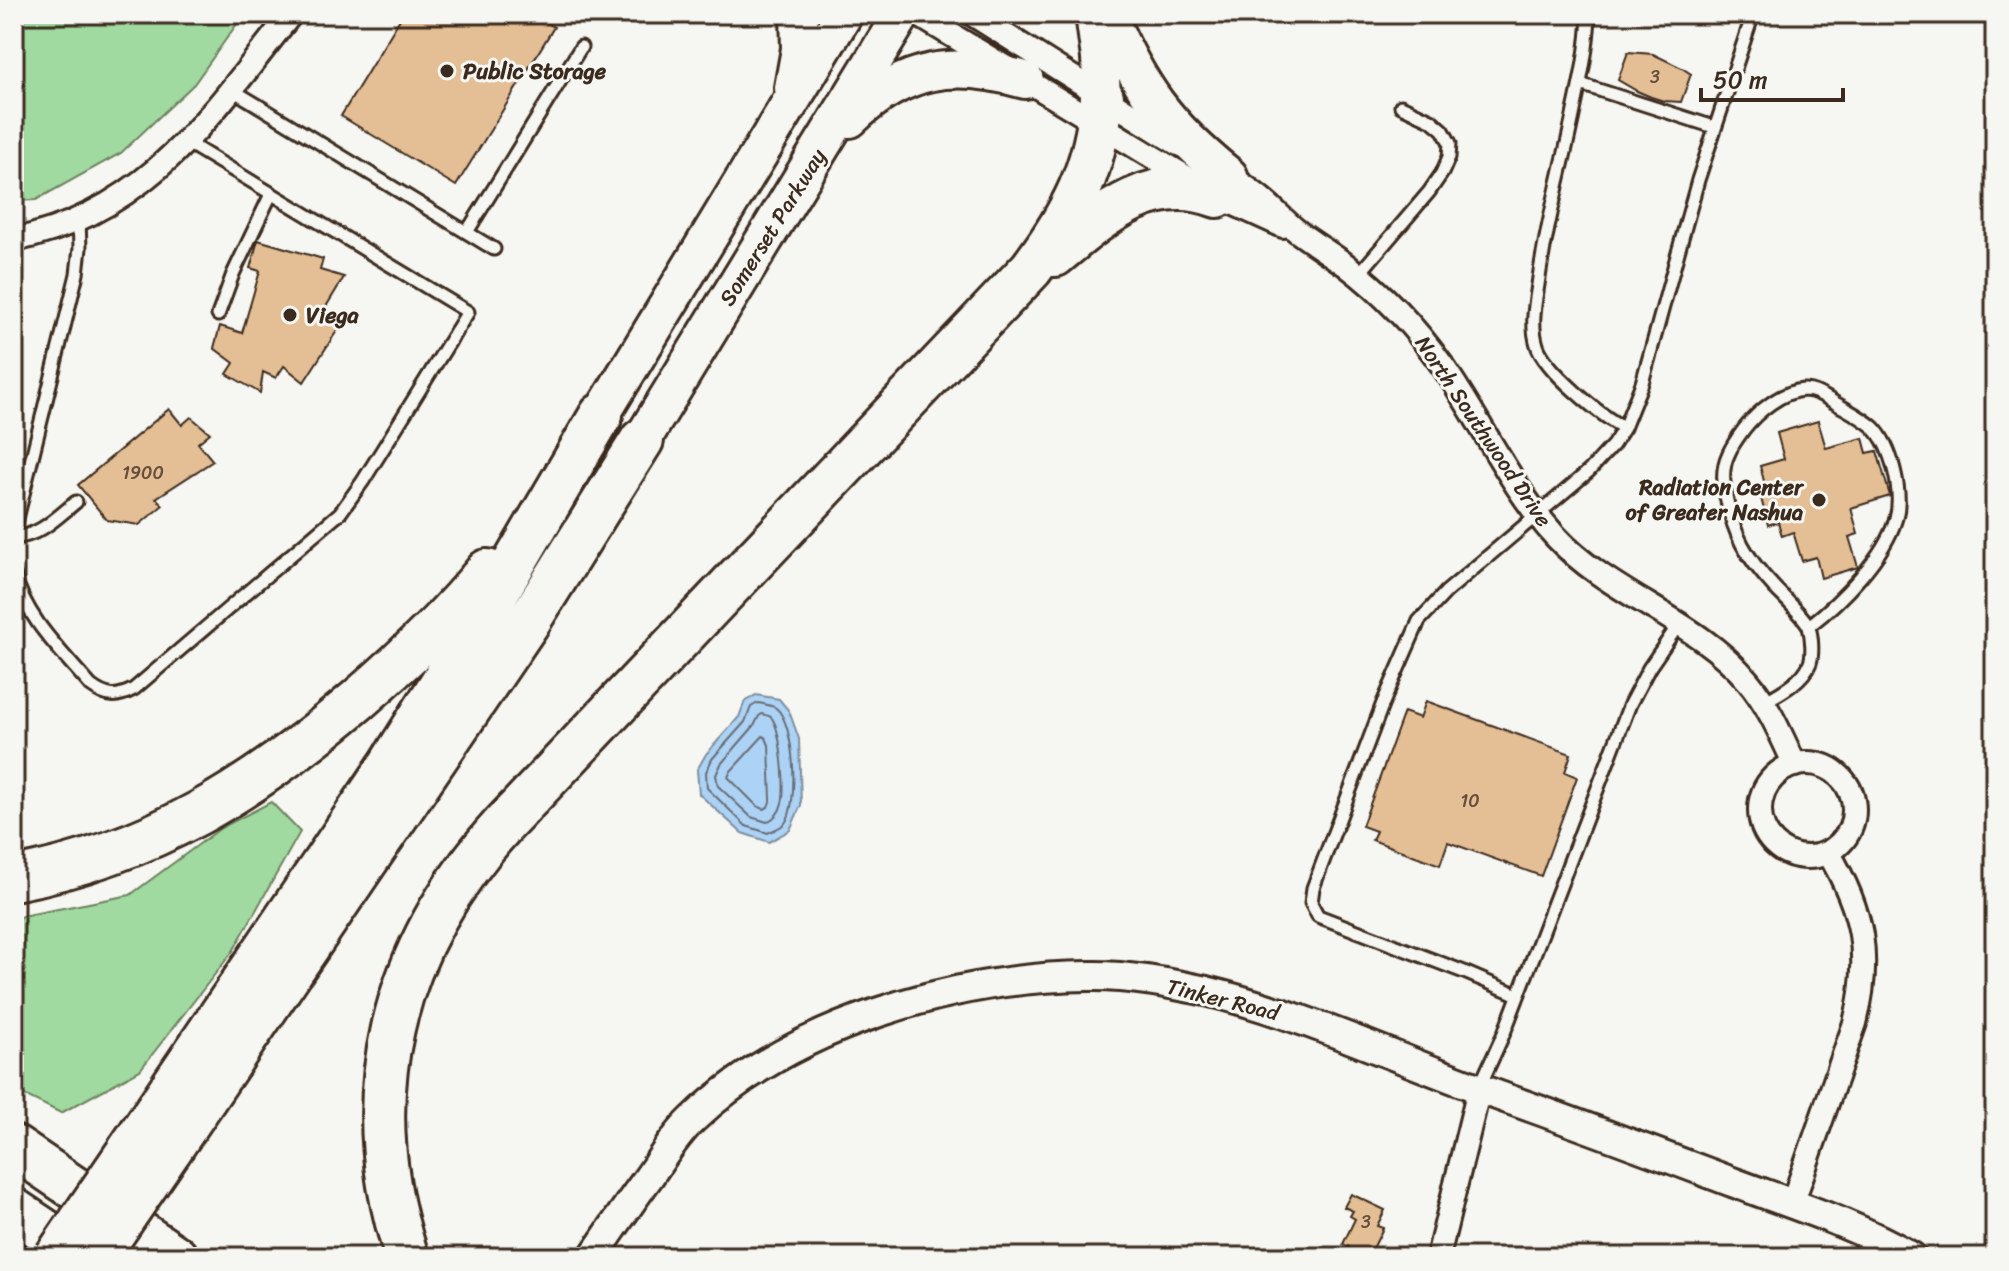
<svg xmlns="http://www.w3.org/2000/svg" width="2009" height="1271" font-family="Sriracha,sans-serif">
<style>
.green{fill:#a0daa0;stroke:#6e825f;stroke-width:2}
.water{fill:#acd2f5;stroke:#7f8f9f;stroke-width:2}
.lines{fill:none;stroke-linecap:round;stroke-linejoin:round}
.shore{stroke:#686d74;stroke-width:2}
.building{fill:#e4be94;stroke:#3b2a1e;stroke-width:2}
.service-casing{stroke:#3b2a1e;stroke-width:17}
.minor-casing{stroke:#3b2a1e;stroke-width:28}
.tertiary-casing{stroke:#3b2a1e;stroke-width:34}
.primary-casing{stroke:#3b2a1e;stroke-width:42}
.motorway-casing{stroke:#3b2a1e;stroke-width:48}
.service{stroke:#f6f6f2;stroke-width:11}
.minor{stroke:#f6f6f2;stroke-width:22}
.tertiary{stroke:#f6f6f2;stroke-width:28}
.primary{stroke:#f6f6f2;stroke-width:36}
.motorway{stroke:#f6f6f2;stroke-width:42}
.motorway-bridge-casing{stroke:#3b2a1e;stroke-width:48;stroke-linecap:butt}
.motorway-bridge{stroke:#f6f6f2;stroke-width:42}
.poi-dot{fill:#3b2a1e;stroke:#f6f6f2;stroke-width:3}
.labels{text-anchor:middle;stroke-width:6;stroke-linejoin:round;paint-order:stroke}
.number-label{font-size:18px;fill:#654f3c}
.poi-label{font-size:22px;font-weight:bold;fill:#3b2a1e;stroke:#f6f6f2;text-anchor:start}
.street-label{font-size:22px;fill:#3b2a1e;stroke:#f6f6f2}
</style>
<rect width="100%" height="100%" fill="#f6f6f2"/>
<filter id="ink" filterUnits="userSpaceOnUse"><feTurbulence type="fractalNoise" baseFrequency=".0125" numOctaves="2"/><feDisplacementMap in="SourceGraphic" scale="16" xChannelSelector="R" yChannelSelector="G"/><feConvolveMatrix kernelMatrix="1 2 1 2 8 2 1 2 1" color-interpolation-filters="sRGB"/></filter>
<g filter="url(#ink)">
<path class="green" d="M14,14H244L194,84L121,153L36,200L14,201Z
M271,802L300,832L233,951L140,1070L61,1113L14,1090V921L22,916L130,895L221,828Z"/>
<path class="water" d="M756,695L779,699L789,711L799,739L801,805L790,830L769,842L742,833L699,794L697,770L706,754L739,717L745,701Z"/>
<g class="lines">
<path class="shore" d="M758,703C764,704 771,705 776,708C795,723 799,805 785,823C781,828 773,830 768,833L746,826L707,788L706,772L712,759L745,722L751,707Z
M762,714C768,716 770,715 773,720C781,733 786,788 782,803C780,812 775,818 767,822L751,817L718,786L716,775L721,764L754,726L759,716Z
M763,736L766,738L769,745L771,799L768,807L764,809L757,806L728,777L731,771Z"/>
</g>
<path class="building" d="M403,14H532L554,27L456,186L341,116Z
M1628,52L1653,54L1682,68L1691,74L1681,102L1664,101L1651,97L1637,91L1618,80Z
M258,240L323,259L320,270L344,277L324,310L344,320L304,382L284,366L276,378L263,372L260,393L227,374L234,363L214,348L220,326L242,333L260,271L250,268Z
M169,409L182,425L191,417L210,433L198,443L213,461L156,498L163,505L139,525L107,520L78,485Z
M1818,421L1826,448L1863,438L1867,453L1877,451L1890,496L1851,508L1858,534L1849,537L1858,567L1821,578L1816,557L1802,561L1793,532L1782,536L1778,522L1768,525L1761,498L1768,496L1760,466L1784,459L1777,433Z
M1426,701L1571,754L1565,772L1577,777L1541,876L1448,842L1440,865L1372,840L1376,831L1362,826L1404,712L1420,718Z
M1351,1194L1385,1210L1377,1226L1383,1228L1369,1257H1344L1349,1247L1343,1244L1355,1219L1350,1216L1353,1211L1344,1207Z"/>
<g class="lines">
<g class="service-casing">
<path id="service" d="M1589,14C1588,47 1581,79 1574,111C1563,166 1547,221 1539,278C1536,300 1530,323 1537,345C1544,369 1601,416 1624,428
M1580,84L1714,127
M231,89L494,249
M467,232L581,47
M1358,275L1429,192L1442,173L1449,157L1450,143L1443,130L1431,120L1401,106
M218,315L233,274L271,194
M14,531L77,274L80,248L79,220
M14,538C41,535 56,518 76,502
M14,573C25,618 62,652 91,686C107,698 117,698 134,689L340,513L363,481L468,312L186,142
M1764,702C1780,693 1803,681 1810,663C1813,654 1812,637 1809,627C1806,618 1781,595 1773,586C1747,558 1733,534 1726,496C1723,483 1722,468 1728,455C1732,445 1738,437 1744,429C1757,412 1782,391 1804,390C1816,390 1827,398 1837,404C1849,411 1863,418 1873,427C1892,446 1903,493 1896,518C1885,557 1840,602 1809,626
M1518,995L1464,972L1318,916L1311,903L1313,888L1383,703L1419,621L1446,592L1589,471L1613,445L1624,428L1642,383L1698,180L1753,14
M1479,1088L1504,1033L1630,704L1649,668L1679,624"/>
</g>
<g class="minor-casing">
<path id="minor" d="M917,14L1217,196L1283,226
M972,14L1178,144
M1221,170C1236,180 1251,190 1265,202C1277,212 1288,225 1301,234C1316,245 1331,254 1346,265C1383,293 1415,327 1442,365C1481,420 1509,485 1555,536C1610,596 1695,618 1748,681C1769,706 1781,735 1795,765
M14,240C148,213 211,114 291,14
M1760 810a47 47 0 1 1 94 0a47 47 0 1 1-94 0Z
M1792,1204L1855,1023C1872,956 1863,911 1828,852
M1438,1257L1479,1089"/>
</g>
<g class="tertiary-casing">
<path id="tertiary" d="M593,1257C611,1230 629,1204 648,1178C662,1158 675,1136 693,1119C791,1025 955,977 1088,976C1127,975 1168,983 1206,991C1309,1016 1405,1063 1505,1098C1582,1125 1658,1154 1735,1183C1794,1205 1857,1225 1912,1257"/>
</g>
<g class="primary-casing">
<path id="primary" d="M1094,14L1100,58L1102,97
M1107,14C1139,87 1166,126 1229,176
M793,88L800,49L799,14
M850,119C905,66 954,60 1025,80
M601,415L844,14
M642,440L902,14"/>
</g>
<g class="motorway-casing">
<path id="motorway" d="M1055,255C1102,216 1152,171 1217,196
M14,879C154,852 252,790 359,699C405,659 449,618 487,571
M142,1131L390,765L478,625L601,415
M14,1147L176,1257
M170,1150L527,624L642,440
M14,1210L84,1257
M407,1257C354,1097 391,949 503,825L1031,269C1073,213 1096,168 1102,97"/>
</g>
<use href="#service" class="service"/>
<use href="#minor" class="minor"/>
<use href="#tertiary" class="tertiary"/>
<use href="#primary" class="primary"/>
<use href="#motorway" class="motorway"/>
<g class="motorway-bridge-casing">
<path id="motorway-bridge" d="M56,1257L142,1131
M97,1257L170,1150"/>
</g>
<use href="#motorway-bridge" class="motorway-bridge"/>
</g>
</g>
<g class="poi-dot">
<circle cx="447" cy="71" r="8"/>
<circle cx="290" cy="315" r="8"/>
<circle cx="1819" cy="500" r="8"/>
</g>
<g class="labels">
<g class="number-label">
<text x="1655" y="83">3</text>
<text x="143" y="479">1900</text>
<text x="1470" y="807">10</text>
<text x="1366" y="1228">3</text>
</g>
<g class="poi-label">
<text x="463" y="79">Public Storage</text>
<text x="306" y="323">Viega</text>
<text x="1803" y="495" text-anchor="end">Radiation Center<tspan x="1803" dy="25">of Greater Nashua</tspan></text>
</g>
<g class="street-label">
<text transform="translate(772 227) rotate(-58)" y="8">Somerset Parkway</text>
<text transform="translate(1484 431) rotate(56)" y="8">North Southwood Drive</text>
<text transform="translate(1223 999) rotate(14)" y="8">Tinker Road</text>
</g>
</g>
<rect width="2009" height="1271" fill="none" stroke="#f6f6f2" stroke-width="48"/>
<rect x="24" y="24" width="1961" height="1223" fill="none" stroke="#3b2a1e" stroke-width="3" filter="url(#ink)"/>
<path d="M1701 88v12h142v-12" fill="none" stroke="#3b2a1e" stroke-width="4"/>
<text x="1713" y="88" font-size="24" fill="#3b2a1e" stroke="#f6f6f2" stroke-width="6" paint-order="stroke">50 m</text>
</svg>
